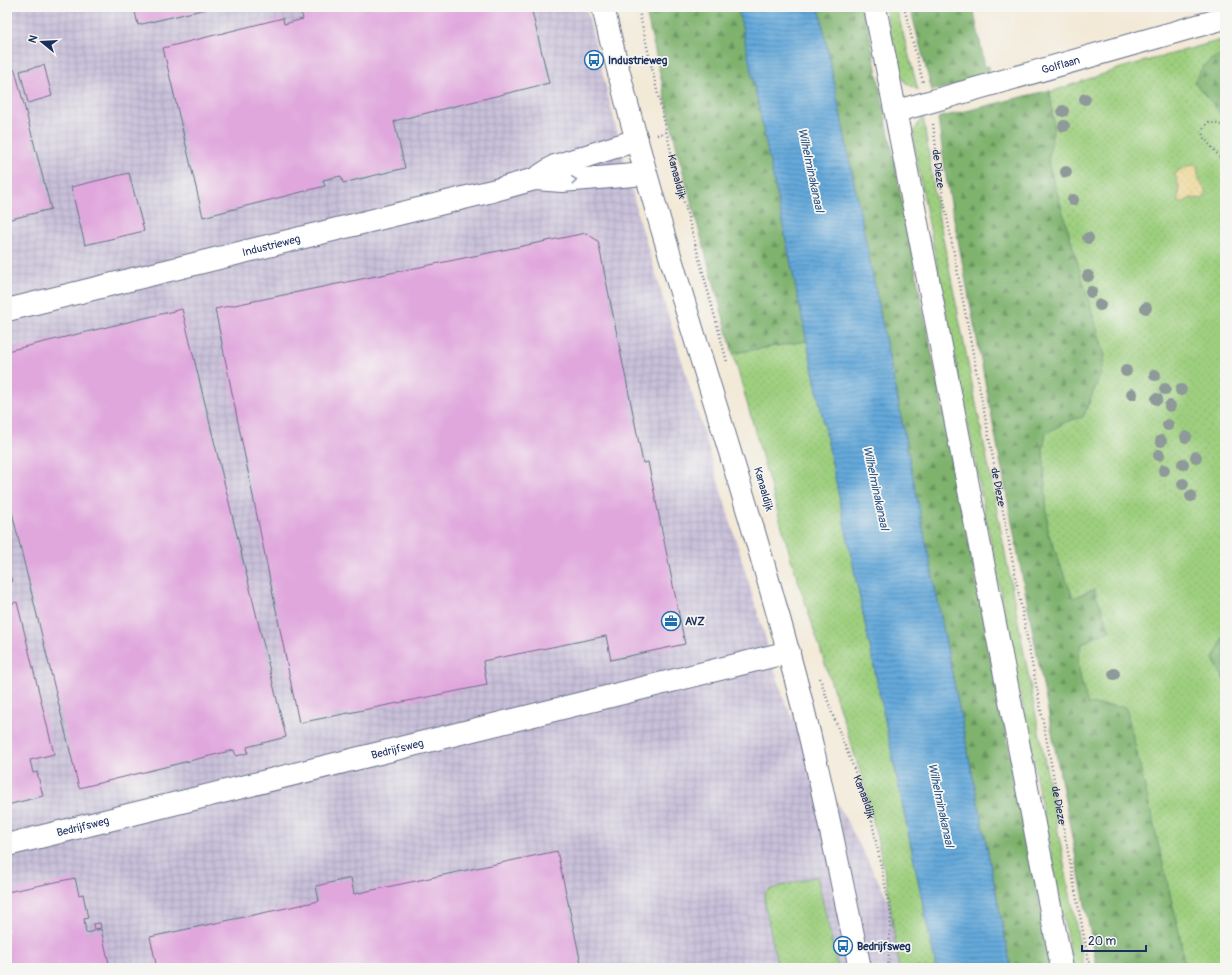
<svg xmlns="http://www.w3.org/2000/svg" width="1232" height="975" font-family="Pangolin,sans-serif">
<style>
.industrial{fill:url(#industrial-grid)}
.grass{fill:url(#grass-dots);stroke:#5c7f6e}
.forest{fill:url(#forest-firs);stroke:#4c7066}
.sand{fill:url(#sand-dots);stroke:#84847e}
.water{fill:url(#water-rules);stroke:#406c9c}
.building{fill:#e0a7dd}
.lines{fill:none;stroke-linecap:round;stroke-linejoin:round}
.minor-casing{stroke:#677088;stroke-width:24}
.path{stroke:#677088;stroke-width:2.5;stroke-dasharray:1 3;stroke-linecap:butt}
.minor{stroke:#fff;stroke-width:22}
.tree{fill:#8e9999}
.oneway{stroke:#8d97ae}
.labels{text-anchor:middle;stroke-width:3.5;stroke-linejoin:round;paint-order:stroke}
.poi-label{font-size:11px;font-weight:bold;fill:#1b2f5e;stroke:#f6f6f2;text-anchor:start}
.street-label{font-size:11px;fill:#1b2f5e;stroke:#f6f6f2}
.water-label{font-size:12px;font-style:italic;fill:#355a89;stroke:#f6f6f2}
</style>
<defs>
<pattern id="industrial-grid" width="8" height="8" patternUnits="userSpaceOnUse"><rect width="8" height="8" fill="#c8bfd8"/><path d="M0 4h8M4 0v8" fill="none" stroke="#aba4bc"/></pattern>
<pattern id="grass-dots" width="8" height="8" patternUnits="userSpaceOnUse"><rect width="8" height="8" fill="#9ecf7e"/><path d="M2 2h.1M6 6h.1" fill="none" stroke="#88b26f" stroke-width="1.8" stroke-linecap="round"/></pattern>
<pattern id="forest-firs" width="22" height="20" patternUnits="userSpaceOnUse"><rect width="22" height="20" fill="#7eb26d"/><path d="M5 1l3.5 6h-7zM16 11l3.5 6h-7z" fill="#66915d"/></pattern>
<pattern id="sand-dots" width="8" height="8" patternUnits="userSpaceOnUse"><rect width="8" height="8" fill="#eeda9e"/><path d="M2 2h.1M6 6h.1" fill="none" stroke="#ccbb8a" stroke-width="1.8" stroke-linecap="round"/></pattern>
<pattern id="water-rules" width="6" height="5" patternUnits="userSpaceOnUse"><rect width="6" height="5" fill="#65a9da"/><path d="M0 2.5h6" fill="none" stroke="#528ab4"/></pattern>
</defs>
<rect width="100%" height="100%" fill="#f6f6f2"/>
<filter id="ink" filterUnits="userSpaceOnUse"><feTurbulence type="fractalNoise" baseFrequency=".025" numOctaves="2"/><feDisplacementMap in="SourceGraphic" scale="8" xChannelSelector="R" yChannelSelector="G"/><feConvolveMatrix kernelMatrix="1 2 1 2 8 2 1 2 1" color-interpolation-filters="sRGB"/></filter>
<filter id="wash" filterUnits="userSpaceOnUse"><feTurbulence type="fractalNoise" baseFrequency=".012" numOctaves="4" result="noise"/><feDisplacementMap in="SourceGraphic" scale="16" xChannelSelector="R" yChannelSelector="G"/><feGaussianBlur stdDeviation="0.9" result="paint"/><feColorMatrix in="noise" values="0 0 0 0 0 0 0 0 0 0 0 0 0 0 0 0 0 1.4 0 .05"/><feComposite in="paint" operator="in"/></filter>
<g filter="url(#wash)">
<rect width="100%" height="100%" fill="#f3e9d7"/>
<path class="industrial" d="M7,7H586L638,215L785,703L924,968H7Z"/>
<path class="grass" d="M885,7H896L918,90L906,83L898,71Z
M1225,39V968H1134L953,125L1124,67Z
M923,116L936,203L991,479L1084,968H1073L914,146V131Z
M807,341L936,968H899L887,883L866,790L791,559L733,353Z
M817,876L838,968H778L765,905L764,894L768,890Z"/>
<path class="forest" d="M645,7H738L807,341L733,353L678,154Z
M819,7H864L1052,968H1011Z
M910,7H973L985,67L989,66V76L932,91Z
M1225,52V119L1194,82C1203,65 1208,60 1225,52Z
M1050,90L1054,126L1048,162L1105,356L1100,376L1083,417L1068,421L1046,433L1043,449L1048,532L1073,598L1094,589L1110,630C1102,634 1091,638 1084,643C1071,653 1084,691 1088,704L1126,707L1180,936L1185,968H1097L946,177L938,118Z
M1225,634V682L1213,659Z"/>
<path class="sand" d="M1189,165L1197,166L1199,180L1207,193L1202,199L1191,198L1182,203L1178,201L1179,186L1175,175L1178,171Z"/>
<path class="water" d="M738,7H819L1011,968H936Z"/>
<g id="blocks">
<path class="building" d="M134,7H210V8L138,25Z
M321,7H531L549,83L394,121L405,168L343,183L341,176L323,180L325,186L203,217L163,48L283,18L284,24L303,19L301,12Z
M44,65L52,96L28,103L20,71Z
M15,70L51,209L7,220V72Z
M129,173L144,231L85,245L71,187Z
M586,233L598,241L643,463L648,462L685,644L611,660L606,636L483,661L487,685L299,723L215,309Z
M182,309L286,737L247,747L248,753L236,756L234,750L79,788L7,492V351Z
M7,564L12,582L7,583Z
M17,602L54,754L30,760L33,773L37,772L43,796L7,805V605Z
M557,851L582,968H157L150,937L319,901L316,886L351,878L354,894Z
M75,878L79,895L83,894L88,918L84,919L86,933L101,929L110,968H7V892Z
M100,923L101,928L94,929L93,924Z"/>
</g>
</g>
<g filter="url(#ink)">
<use href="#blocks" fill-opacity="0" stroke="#677088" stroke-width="1"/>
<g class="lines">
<g class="minor-casing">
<g id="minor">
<path d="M603,7C653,225 730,436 788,651C817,755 837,862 860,968"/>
<path d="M875,7L1062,968"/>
<path id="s4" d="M897,111L1225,18"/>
<path d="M535,179L562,181L646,174"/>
<path id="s5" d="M7,310L492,191L535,179L555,166L637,140"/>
<path id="s6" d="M7,845L789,652"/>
</g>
</g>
<g class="path">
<path id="s1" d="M638,7L674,165L727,362"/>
<path d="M904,7L923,82"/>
<path id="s2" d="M933,124L940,180L1090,968"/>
<path d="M1225,126L1209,122L1201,130L1204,138L1225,163"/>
<path d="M657,135L666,132"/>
<path id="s3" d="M820,678L832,713L869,807L891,915L888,968"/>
</g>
<use href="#minor" class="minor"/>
</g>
<g class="tree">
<circle cx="1085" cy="99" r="6"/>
<circle cx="1063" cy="111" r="6"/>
<circle cx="1064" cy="126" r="6"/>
<circle cx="1066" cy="172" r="6"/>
<circle cx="1073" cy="200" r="6"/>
<circle cx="1088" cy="238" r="6"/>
<circle cx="1088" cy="276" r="6"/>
<circle cx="1091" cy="292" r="6"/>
<circle cx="1100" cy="305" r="6"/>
<circle cx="1146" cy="308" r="6"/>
<circle cx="1126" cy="371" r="6"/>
<circle cx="1155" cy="375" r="6"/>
<circle cx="1165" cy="389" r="6"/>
<circle cx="1181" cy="390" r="6"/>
<circle cx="1132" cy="394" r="6"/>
<circle cx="1157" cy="399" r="6"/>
<circle cx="1170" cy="406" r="6"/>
<circle cx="1168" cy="425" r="6"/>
<circle cx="1186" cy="437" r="6"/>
<circle cx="1161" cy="441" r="6"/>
<circle cx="1159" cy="455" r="6"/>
<circle cx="1196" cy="457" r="6"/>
<circle cx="1183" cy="464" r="6"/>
<circle cx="1164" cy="470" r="6"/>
<circle cx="1183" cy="484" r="6"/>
<circle cx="1191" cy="496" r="6"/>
<circle cx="1114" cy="674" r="6"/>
</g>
<defs><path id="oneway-chevron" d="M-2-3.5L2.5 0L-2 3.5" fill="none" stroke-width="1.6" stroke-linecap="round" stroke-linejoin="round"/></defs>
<use class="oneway" href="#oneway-chevron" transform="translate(574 180) rotate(-5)"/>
</g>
<defs>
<g id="bus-ring" transform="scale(1)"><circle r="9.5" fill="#f6f6f2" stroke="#1f6fb2" stroke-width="1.5"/><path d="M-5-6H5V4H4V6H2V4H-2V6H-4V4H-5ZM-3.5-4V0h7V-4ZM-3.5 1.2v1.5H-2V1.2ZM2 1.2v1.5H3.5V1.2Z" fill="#1f6fb2"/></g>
<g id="office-ring" transform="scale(1)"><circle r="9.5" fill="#f6f6f2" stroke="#1f6fb2" stroke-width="1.5"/><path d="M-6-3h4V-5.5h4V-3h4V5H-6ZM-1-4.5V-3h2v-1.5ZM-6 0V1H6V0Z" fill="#1f6fb2"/></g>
</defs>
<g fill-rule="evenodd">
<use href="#bus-ring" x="594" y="60"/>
<use href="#office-ring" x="671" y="621"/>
<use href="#bus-ring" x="843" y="946"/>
</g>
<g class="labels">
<g class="poi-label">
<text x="608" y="64">Industrieweg</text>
<text x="685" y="625">AVZ</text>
<text x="857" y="950">Bedrijfsweg</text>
</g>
<g class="street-label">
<text dy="4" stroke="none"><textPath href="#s4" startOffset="170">Golflaan</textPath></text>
<text dy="4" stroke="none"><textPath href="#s2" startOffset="45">de Dieze</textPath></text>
<text dy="4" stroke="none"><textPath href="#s1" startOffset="174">Kanaaldijk</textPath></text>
<text dy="4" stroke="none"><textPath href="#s5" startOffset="272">Industrieweg</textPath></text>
<text dy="4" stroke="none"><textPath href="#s2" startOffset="369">de Dieze</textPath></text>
<text transform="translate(764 489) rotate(74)" y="4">Kanaaldijk</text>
<text dy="4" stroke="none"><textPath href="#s6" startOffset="402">Bedrijfsweg</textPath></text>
<text dy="4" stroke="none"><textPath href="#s3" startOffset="127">Kanaaldijk</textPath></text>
<text dy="4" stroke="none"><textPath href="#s2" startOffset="693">de Dieze</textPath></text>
<text dy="4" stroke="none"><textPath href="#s6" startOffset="78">Bedrijfsweg</textPath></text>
</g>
<g class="water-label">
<text transform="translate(811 170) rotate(78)" y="4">Wilhelminakanaal</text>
<text transform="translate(876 488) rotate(78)" y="4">Wilhelminakanaal</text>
<text transform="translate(941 805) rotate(78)" y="4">Wilhelminakanaal</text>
</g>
</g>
<rect width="1232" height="975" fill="none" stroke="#f6f6f2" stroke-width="24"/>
<g transform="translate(42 42) rotate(288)" stroke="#f6f6f2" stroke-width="3" paint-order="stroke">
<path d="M0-3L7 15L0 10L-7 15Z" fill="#1b2f5e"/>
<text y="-6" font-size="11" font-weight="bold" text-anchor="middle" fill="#1b2f5e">N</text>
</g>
<path d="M1082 945v6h64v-6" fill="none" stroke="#1b2f5e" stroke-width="2"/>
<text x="1088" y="945" font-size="12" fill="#1b2f5e" stroke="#f6f6f2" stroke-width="3" paint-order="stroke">20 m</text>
</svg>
